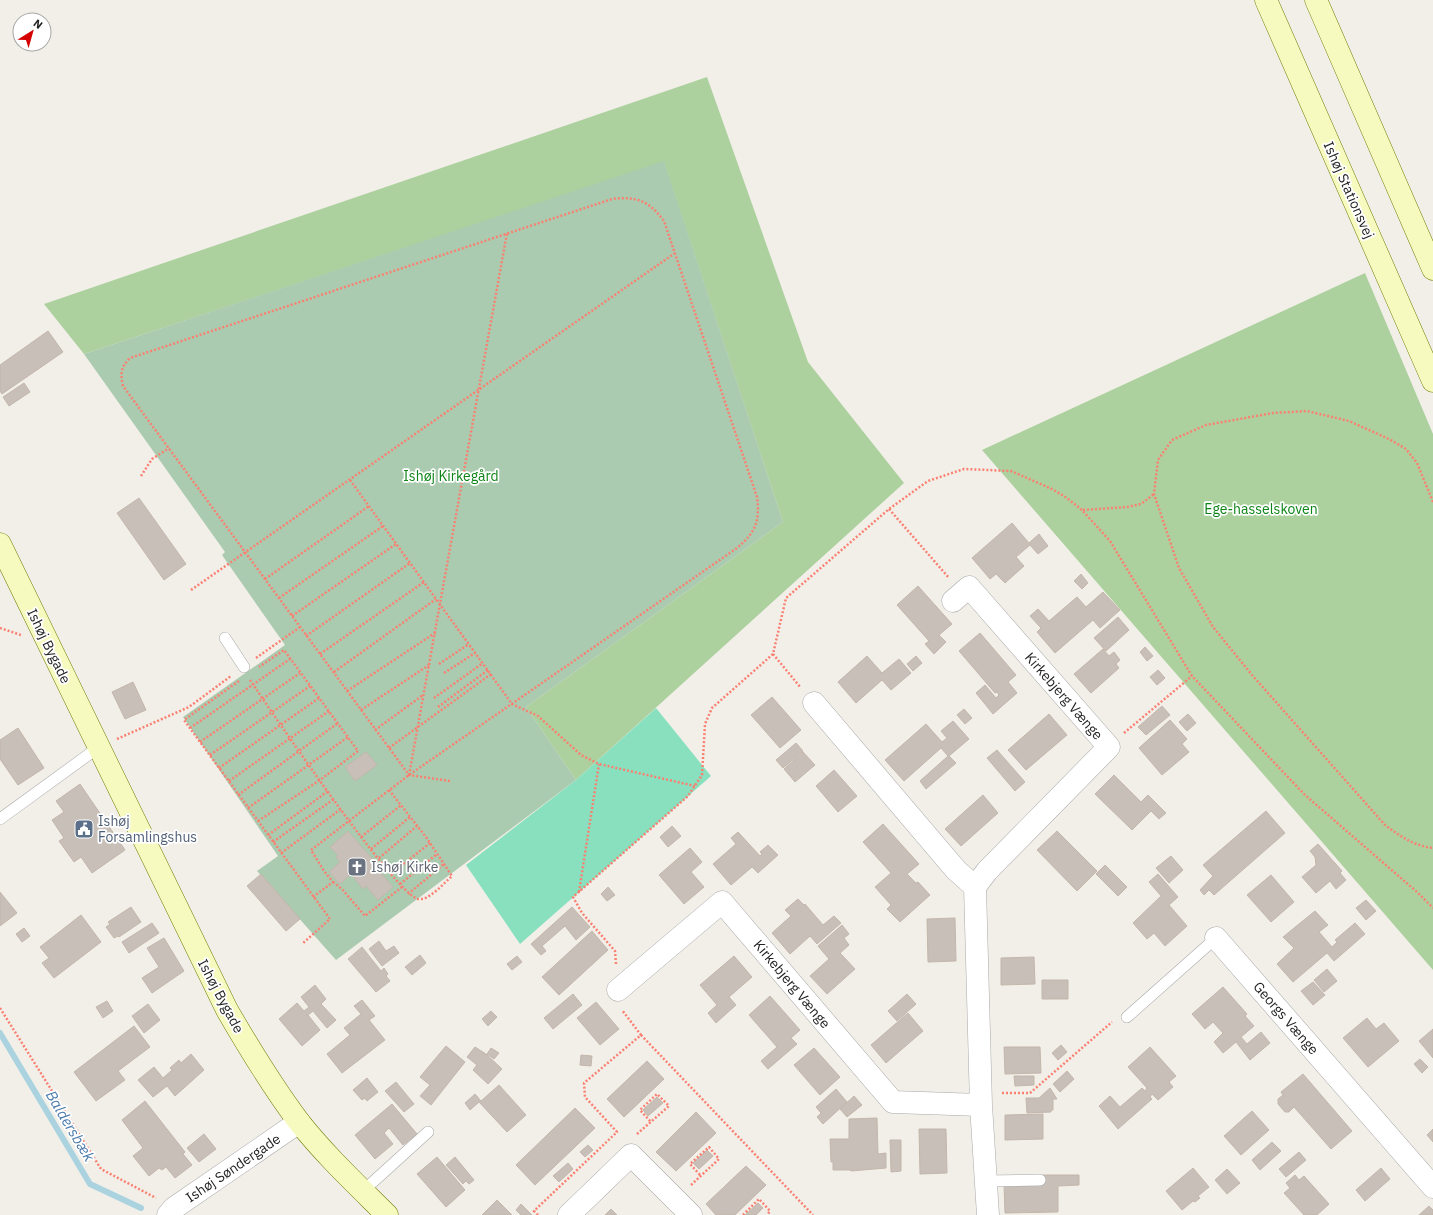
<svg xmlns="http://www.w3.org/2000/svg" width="1433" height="1215" font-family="'IBM Plex Sans',sans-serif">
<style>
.forest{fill:#add19e}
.cemetery{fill:#aacbaf}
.pitch{fill:#88e0be}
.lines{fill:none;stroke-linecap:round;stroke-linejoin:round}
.stream{stroke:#aad3df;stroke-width:6}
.building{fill:#c7bfb8;stroke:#c4b6ab}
.lane-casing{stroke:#a9a9a9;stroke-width:12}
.street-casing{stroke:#a9a9a9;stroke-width:23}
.secondary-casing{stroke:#707d05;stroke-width:23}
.path{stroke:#fa8072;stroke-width:2.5;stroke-dasharray:2 2;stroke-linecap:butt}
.lane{stroke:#fff;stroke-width:11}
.street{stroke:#fff;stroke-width:22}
.secondary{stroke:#f7fabf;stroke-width:22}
.labels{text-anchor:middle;stroke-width:3.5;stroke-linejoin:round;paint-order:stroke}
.street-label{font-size:14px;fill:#222;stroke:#fff}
.park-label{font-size:14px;fill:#0c8416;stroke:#fff}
.service-label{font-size:14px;fill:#4e5e75;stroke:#fff;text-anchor:start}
.worship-label{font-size:14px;fill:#5b616d;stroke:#fff;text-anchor:start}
.water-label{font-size:15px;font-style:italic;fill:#4a7aab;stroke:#fff}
</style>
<rect width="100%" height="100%" fill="#f2efe9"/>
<path class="forest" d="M707,77L808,362L904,483L576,780L526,707L783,522L664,162L84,354L44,304Z
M1365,273L1433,434V970L982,450Z"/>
<path class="cemetery" d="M664,161L783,522L526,707L576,780L336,960L257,871L278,856L183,717L285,645L222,555L225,552L84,354Z"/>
<path class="pitch" d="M656,708L711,776L520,944L466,865L576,780Z"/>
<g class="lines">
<path class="stream" d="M0,1033L90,1184L141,1208"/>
</g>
<path class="building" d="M48,331L63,352L2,394L0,391V365Z
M24,383L30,392L9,406L3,397Z
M139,498L186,564L164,580L117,513Z
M1012,523L1029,543L1039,534L1048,546L1038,554L1030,545L1016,557L1024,566L1005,583L996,574L990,579L972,558Z
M1081,574L1088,583L1082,589L1074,581Z
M918,586L952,624L939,635L946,642L934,654L925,644L929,641L897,605Z
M1103,592L1120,610L1100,628L1093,620L1055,653L1037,632L1041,628L1030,616L1038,609L1049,621L1077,597L1086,607Z
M1118,617L1129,630L1106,651L1094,638Z
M980,633L1016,675L1008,682L1017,693L993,714L976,693L985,685L996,698L999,695L997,692L995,693L959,651Z
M1145,647L1153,656L1147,661L1140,652Z
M1103,649L1109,656L1114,652L1120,660L1116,664L1119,668L1091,693L1074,674Z
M867,656L882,673L899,659L911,673L891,690L882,680L856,703L838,682Z
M916,656L922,663L913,671L907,664Z
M1158,670L1165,678L1157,685L1150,677Z
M133,682L146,710L125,719L112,692Z
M772,697L801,730L780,748L751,715Z
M1162,706L1170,715L1146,735L1138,727Z
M964,709L972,718L965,724L957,715Z
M1049,714L1067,735L1026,770L1008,750Z
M1188,714L1196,723L1187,731L1179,722Z
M1170,720L1187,739L1182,744L1189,752L1162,775L1139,748Z
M953,721L969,739L949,756L956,763L926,789L920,781L948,756L941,748L904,781L885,760L926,724L942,742L947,738L941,731Z
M18,728L44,768L18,785L0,759V740Z
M796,743L803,751L783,768L776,760Z
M997,750L1025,782L1015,791L987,758Z
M366,752L377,765L355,781L345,767Z
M803,752L815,765L795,782L784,769Z
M834,770L857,796L838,812L816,786Z
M1114,775L1141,802L1148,795L1166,813L1159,819L1151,811L1132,830L1095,794Z
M80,784L125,850L92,873L81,857L74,862L59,841L64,838L52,820L64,812L56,801Z
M983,795L998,813L961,846L945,829Z
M1266,811L1285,833L1214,895L1209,890L1204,895L1200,890L1213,876L1203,865Z
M883,824L919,864L907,874L916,883L918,882L930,895L900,922L887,909L891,905L875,887L891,873L863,842Z
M672,826L681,836L668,847L660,837Z
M348,831L383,871L381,873L393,887L378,900L366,886L363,889L351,874L340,884L329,872L340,862L336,857L338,855L330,847Z
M1057,831L1097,871L1077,891L1037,850Z
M738,832L760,856L762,854L760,852L768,845L778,855L758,873L752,867L731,885L713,864L736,844L731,838Z
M1318,844L1342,871L1340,873L1346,880L1336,889L1330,881L1316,893L1302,877L1316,865L1315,857L1310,851Z
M690,848L702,862L691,872L704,887L684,904L659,875Z
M1171,856L1183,870L1169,883L1156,868Z
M1105,865L1127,887L1118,896L1096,874Z
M261,874L300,919L286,931L247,886Z
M1158,874L1178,897L1169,905L1187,926L1165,946L1154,933L1147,939L1133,923L1161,896L1149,882Z
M1271,875L1294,902L1271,922L1247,895Z
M608,887L615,895L607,901L601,894Z
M0,892L17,913L0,926Z
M798,899L804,905L805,904L823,925L834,916L841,923L817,944L810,936L790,954L772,933L791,916L785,910Z
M1366,900L1376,911L1366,920L1356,908Z
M131,907L141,922L119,937L118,936L114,938L106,927L110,924L108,922Z
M572,907L590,927L576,940L565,926L542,946L546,951L541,955L531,944Z
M1315,911L1328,925L1319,932L1332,947L1337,942L1335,940L1355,923L1365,934L1334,961L1327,953L1293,982L1277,964L1294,948L1283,937Z
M81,915L101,942L54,978L42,963L49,958L40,947Z
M955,918L956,961L928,962L927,919Z
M152,923L159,933L129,953L122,942Z
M842,925L849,934L844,938L849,945L840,953L855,969L827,994L810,976L829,959L818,946Z
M24,928L30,936L22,942L16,934Z
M592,931L608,950L559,995L542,977Z
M164,938L184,971L152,993L142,978L159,967L147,948Z
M379,941L386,951L394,946L399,953L382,966L369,949Z
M362,947L381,971L384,968L388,974L386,976L390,981L376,992L348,959Z
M420,955L426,963L412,975L405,967Z
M517,956L522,962L512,970L507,964Z
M734,956L752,977L729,997L736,1005L716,1023L708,1013L717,1005L700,985Z
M1034,957L1035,984L1001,985V958Z
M1327,969L1337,981L1324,992L1314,980Z
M1042,980H1068V999H1042Z
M1313,982L1325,995L1313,1005L1301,991Z
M315,985L326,999L321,1004L336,1020L327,1028L313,1011L308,1015L320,1030L302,1046L279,1019L297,1003L304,1011L309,1007L301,997Z
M1223,987L1247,1014L1245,1016L1254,1026L1241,1037L1247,1044L1261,1032L1270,1043L1250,1060L1236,1042L1223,1053L1214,1042L1223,1033L1213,1022L1205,1029L1192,1014Z
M573,994L582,1005L553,1029L544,1018Z
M907,994L916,1004L897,1021L888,1011Z
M770,996L800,1030L791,1038L797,1044L768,1069L761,1061L777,1047L749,1015Z
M362,1000L375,1016L369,1020L385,1040L342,1073L327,1054L350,1035L344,1028L361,1014L354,1006Z
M107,1001L113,1011L103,1018L96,1007Z
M596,1002L619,1029L600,1045L577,1018Z
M148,1004L160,1020L144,1033L132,1016Z
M491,1011L497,1017L488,1026L482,1019Z
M908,1013L923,1031L886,1063L871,1045Z
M1367,1018L1376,1029L1384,1023L1399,1041L1368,1067L1343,1038Z
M134,1026L150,1047L118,1071L125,1080L96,1101L74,1072Z
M1433,1029V1058L1419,1041Z
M1061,1045L1067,1052L1058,1060L1052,1053Z
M446,1046L465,1062L431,1105L420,1096L430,1085L420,1077Z
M475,1047L486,1054L502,1069L488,1084L473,1070L477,1065L467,1057Z
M1004,1047H1040L1041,1073L1005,1074Z
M1150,1047L1176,1076L1169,1082L1173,1087L1158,1100L1152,1094L1150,1097L1152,1099L1118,1129L1099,1106L1110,1096L1120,1107L1142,1088L1145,1091L1147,1088L1128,1067Z
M491,1048L499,1053L494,1059L487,1054Z
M814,1048L840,1077L820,1095L794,1065Z
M191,1054L204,1070L175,1096L167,1086L153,1097L138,1080L154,1067L163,1078L172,1070L170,1068L179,1060L181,1063Z
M581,1055L592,1056L591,1066L580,1065Z
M1420,1059L1428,1067L1422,1073L1414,1064Z
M647,1061L664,1079L624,1117L607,1099Z
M1067,1071L1074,1079L1060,1092L1053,1084Z
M1303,1074L1352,1131L1331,1149L1294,1107L1289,1112H1285L1278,1104V1099L1283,1095L1281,1092Z
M1014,1076H1034V1085L1015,1086Z
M367,1078L378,1092L367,1101L365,1098L362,1100L353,1090Z
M396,1082L414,1104L404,1112L385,1091Z
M499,1085L526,1115L507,1132L479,1102L470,1110L465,1103L475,1094L481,1101Z
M1050,1088L1057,1099H1053V1110H1051V1112L1027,1113L1026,1098H1039Z
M836,1089L847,1102L823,1124L817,1117L821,1113L816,1107Z
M854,1096L862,1105L847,1117L840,1109Z
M657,1097L663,1103L648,1116L643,1110Z
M145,1101L185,1152L183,1154L192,1165L175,1178L166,1167L162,1170L159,1168L149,1176L133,1156L143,1148L122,1120Z
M392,1104L417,1134L403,1145L389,1128L384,1133L393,1144L375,1159L355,1135Z
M575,1108L595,1128L535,1185L516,1165Z
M1252,1111L1269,1130L1241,1155L1224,1136Z
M696,1112L716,1133L676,1171L656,1152Z
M1043,1114V1139L1005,1140V1115Z
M877,1118L878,1154L886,1153V1168L851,1171L850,1170H833V1162H831L830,1139H849V1119Z
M919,1129H946L947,1173L920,1174Z
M1433,1129V1142L1427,1135Z
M204,1134L216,1149L199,1162L187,1148Z
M890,1140H901V1171L891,1172Z
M1272,1142L1281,1151L1260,1170L1252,1160Z
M588,1145L593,1150L585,1157L580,1152Z
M707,1150L713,1156L699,1169L693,1163Z
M1299,1152L1306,1160L1286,1177L1279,1169Z
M437,1157L465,1190L446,1207L417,1174Z
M455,1157L474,1180L469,1184L466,1181L463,1184L446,1165Z
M568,1163L573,1169L559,1182L553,1176Z
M746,1166L766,1185L735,1215H716L706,1204Z
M1193,1168L1209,1187L1198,1196L1200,1198L1195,1202L1193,1201L1182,1210L1166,1191Z
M1381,1168L1390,1179L1365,1201L1356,1190Z
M1227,1169L1240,1183L1227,1194L1215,1180Z
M1043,1175H1079V1185L1058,1186V1212L1005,1213L1004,1185L1043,1184Z
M1295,1175L1299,1180L1304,1176L1329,1204L1317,1215H1304L1284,1193L1290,1188L1286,1183Z
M497,1200L512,1215H482Z
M758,1203L763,1208L756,1215H745Z
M521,1204L532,1215H521L516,1210Z
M1429,1206L1433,1210V1215H1419Z
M611,1209L617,1215H605Z"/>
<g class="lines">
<g class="lane-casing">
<path id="lane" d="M225,638L244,667
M0,819L99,747
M1127,1017L1216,938
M986,1181L1040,1180
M363,1191L428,1132"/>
</g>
<g class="street-casing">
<path id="street" d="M953,601L969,587L1109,747L987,871L975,887L981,1105L988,1215
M814,703L956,870L975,887
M1216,938L1433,1187
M618,990L722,902L893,1102L981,1105
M168,1215L174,1208L299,1122
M569,1215L631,1155L691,1215"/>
</g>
<g class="secondary-casing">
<path id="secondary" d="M1266,0L1433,381
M1316,0L1433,269
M0,544L227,1010C249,1048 272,1086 299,1122C326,1156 357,1185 387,1215"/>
</g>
<path class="path" d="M141,476L152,459L169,448
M350,480L512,704L538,716L581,755L599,764L695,786
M1433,502L1417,463L1406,449L1389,439L1349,421L1307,411L1273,413L1206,425L1172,440L1158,460L1154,494L1179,568L1213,627L1252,675L1385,825C1400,836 1414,846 1433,848
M889,509L949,578
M1083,510L1127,507L1141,504L1154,494
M265,579L369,506
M191,590L675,253
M279,598L383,526
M292,616L396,544
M0,628L21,635
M306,636L410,563
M320,654L424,582
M773,654L801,688
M256,658L300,627
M439,664L469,644
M334,672L436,599
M444,673L475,653
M250,680C271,711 394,893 418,899C429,901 444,883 452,876L426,837L389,790
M239,681L184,720L330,919L302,944
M347,691L435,633
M434,698L483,663
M438,707L488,670
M361,710L429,665
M190,728L290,659
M375,730L423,695
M1124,733L1192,676
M117,739L189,707L231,676
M200,742L300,673
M389,748L491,674
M210,755L310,686
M219,768L319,698
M409,775L507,233
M229,781L329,711
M238,795L338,723
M248,808L348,737
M258,821L320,780L358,751L284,650L259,667
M268,835L328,791
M361,837L400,806
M273,842L334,799
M371,849L410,817
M281,853L341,809
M379,858L417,826
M391,874L430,843
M333,882L342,889L365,916L402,887
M400,884L437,854
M579,892L599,764
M408,894L444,864
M313,897L333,882L324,871L311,850L409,775L737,548C756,532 760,521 757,497L664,221C649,201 637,196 612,199L130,358C121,367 120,373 123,386L409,775L450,781
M616,964L615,951L582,913L573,897L688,796L702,775L705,724L712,708L773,654L786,598L889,509L928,481L964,469L1011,471L1052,489L1067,498L1082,510L1110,541L1192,676L1305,795L1417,892L1433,908
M0,1008L101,1169L156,1198
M641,1035L813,1215
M1002,1093H1030L1112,1022
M637,1134L669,1106L657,1094L640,1110L651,1122
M691,1185L719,1159L709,1147L690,1164L701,1176
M538,1215L534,1211L617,1132L585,1097L584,1083L641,1035L622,1010
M743,1215L759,1199L770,1211L767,1215"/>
<use href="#lane" class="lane"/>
<use href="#street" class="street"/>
<use href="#secondary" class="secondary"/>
</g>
<defs>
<g id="civic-square" transform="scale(1)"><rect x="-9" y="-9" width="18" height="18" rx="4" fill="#5c6f8a" stroke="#fff"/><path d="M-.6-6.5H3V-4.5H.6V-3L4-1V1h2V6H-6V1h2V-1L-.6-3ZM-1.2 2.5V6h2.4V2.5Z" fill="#fff"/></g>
<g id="church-square" transform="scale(1)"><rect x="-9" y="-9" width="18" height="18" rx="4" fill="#6b7280" stroke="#fff"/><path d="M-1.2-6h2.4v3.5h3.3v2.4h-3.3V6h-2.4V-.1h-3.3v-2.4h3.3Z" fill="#fff"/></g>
</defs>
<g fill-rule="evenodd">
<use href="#civic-square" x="84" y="829"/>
<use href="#church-square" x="357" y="867"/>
</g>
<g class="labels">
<g class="street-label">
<text transform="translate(1349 190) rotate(66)" y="5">Ishøj Stationsvej</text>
<text transform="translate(49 646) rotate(64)" y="5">Ishøj Bygade</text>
<text transform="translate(1064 696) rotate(49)" y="5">Kirkebjerg Vænge</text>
<text transform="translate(792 984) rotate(50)" y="5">Kirkebjerg Vænge</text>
<text transform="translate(221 996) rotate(62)" y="5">Ishøj Bygade</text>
<text transform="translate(1286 1018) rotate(49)" y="5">Georgs Vænge</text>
<text transform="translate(233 1168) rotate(-34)" y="5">Ishøj Søndergade</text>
</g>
<g class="park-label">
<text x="451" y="481">Ishøj Kirkegård</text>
<text x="1261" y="514">Ege-hasselskoven</text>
</g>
<g class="service-label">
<text x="98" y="826">Ishøj<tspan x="98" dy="16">Forsamlingshus</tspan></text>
</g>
<g class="worship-label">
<text x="371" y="872">Ishøj Kirke</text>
</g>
<g class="water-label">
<text transform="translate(70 1126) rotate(59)" y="5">Baldersbæk</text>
</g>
</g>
<g transform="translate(32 32) rotate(37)"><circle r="19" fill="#ffffff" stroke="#a7a7a7"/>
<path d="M0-3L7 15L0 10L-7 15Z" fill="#d40000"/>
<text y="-6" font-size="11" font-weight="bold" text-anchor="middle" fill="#222222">N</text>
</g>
</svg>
